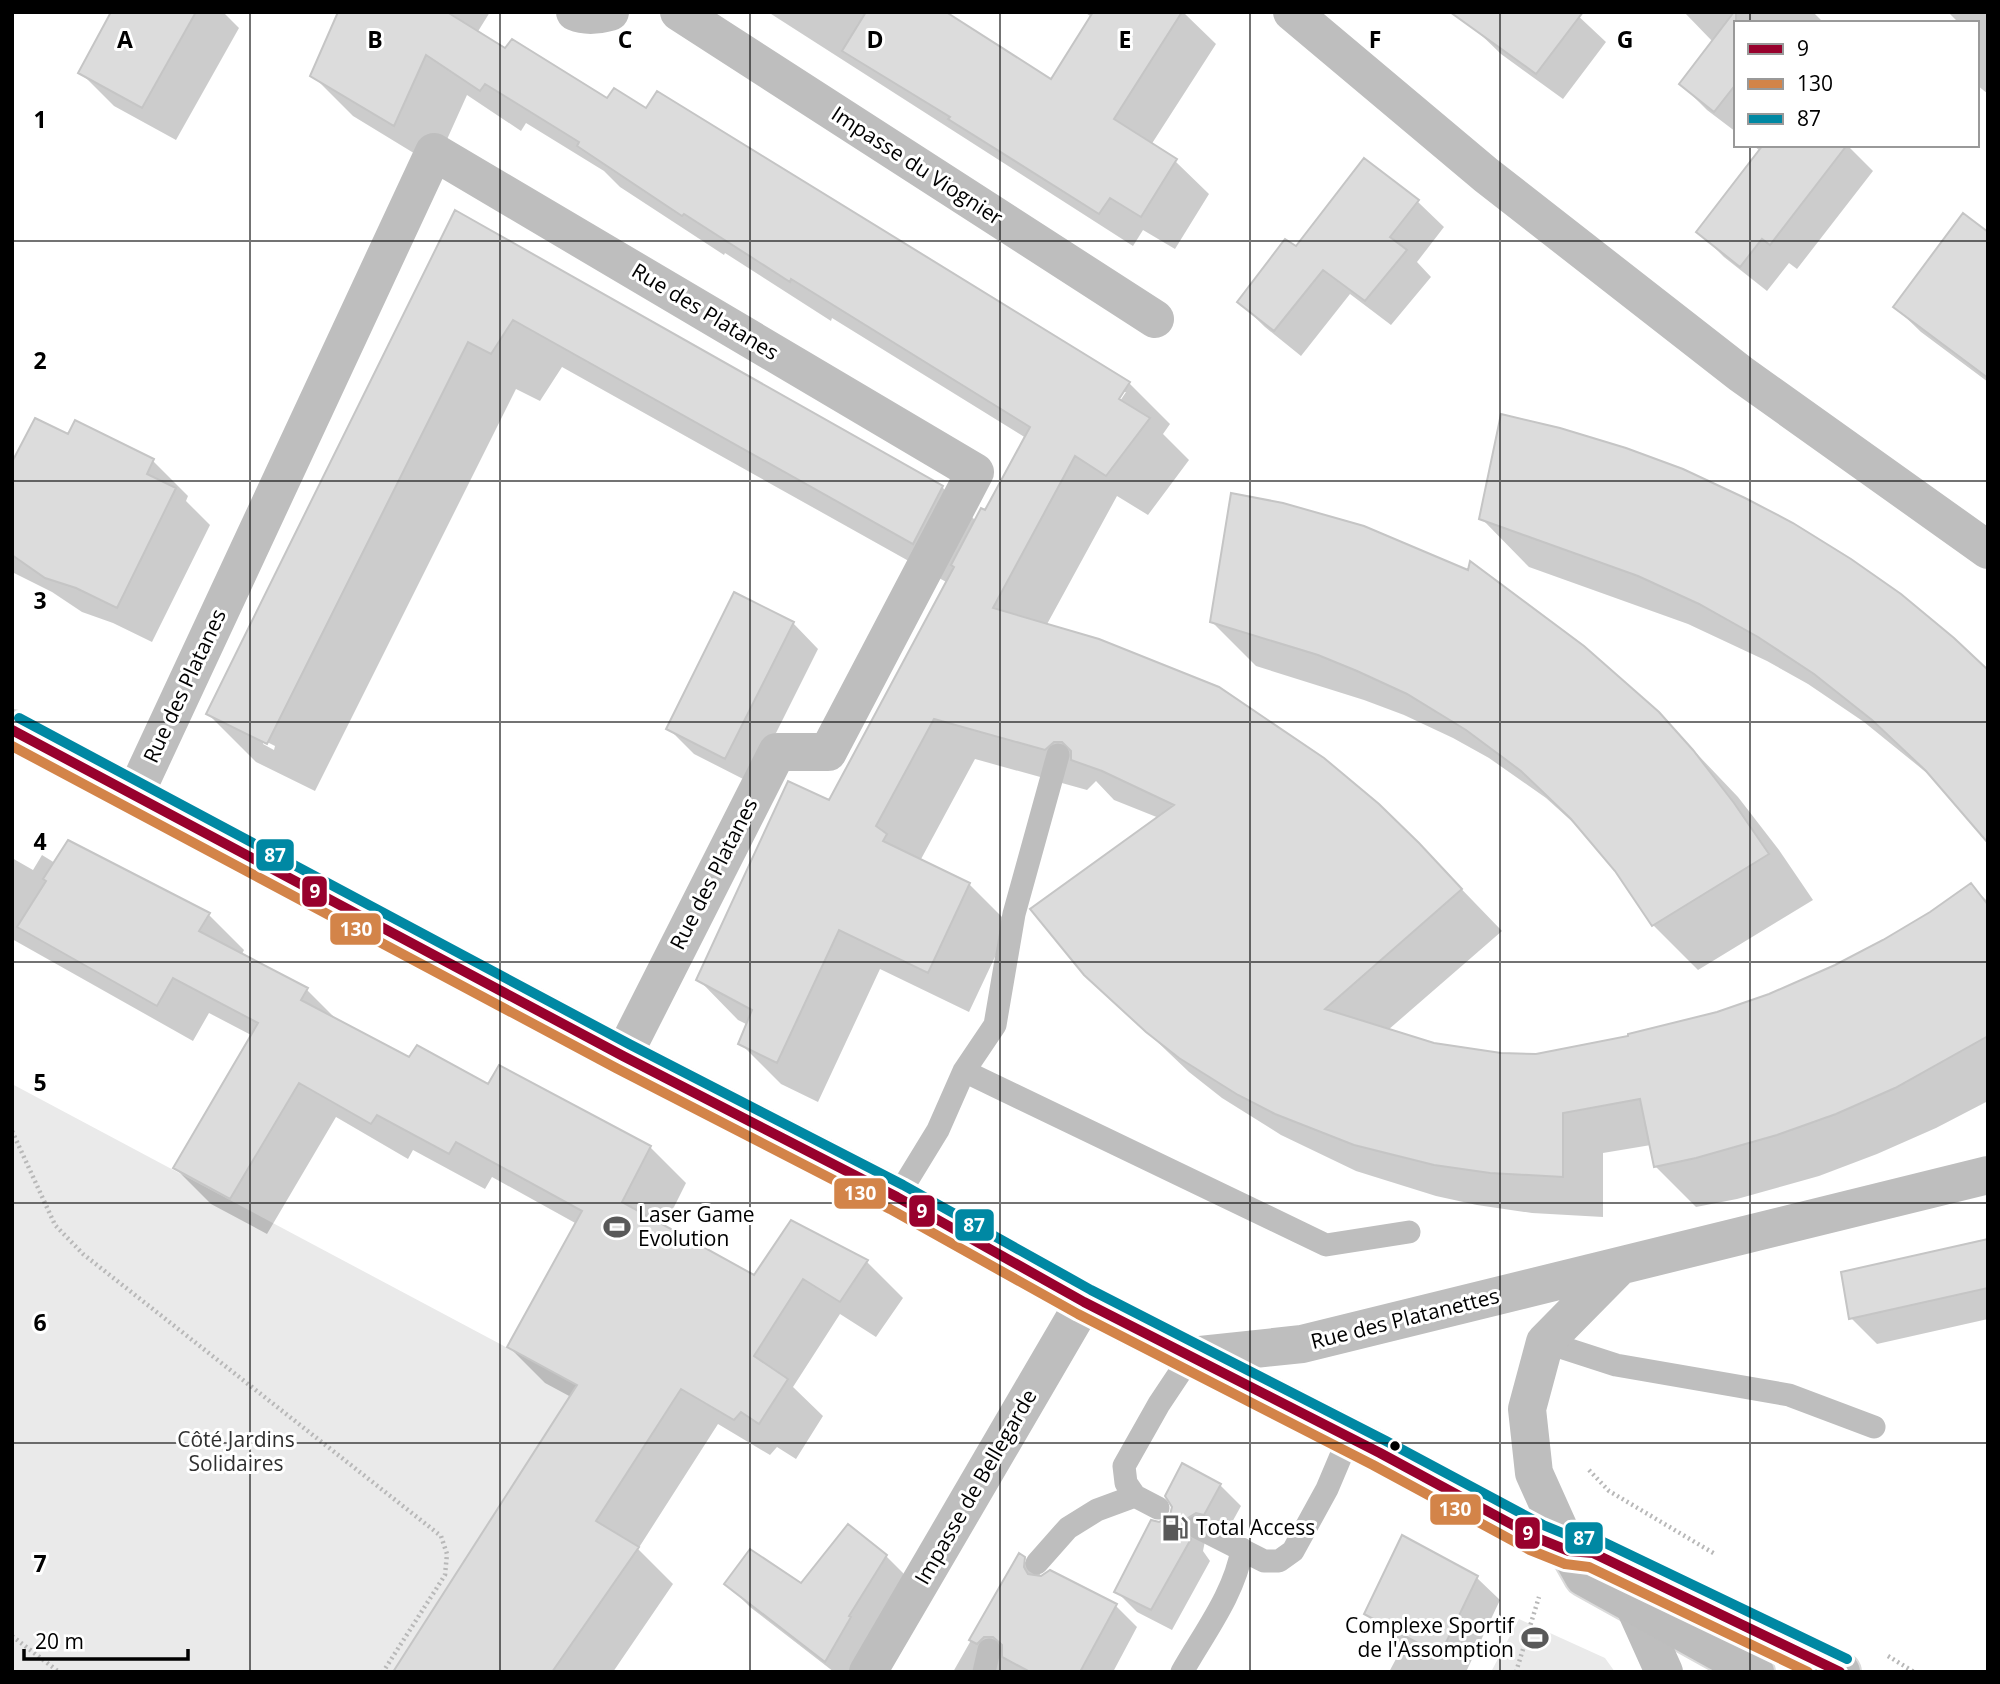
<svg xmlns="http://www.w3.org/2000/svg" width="2000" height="1684" font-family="'Open Sans',sans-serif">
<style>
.green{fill:#eaeaea}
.shadow{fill:#0003;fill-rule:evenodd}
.building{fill:#dcdcdc;stroke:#c5c5c5;stroke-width:2}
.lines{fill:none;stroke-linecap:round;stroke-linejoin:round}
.primary-casing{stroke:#dbdbdb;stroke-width:42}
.path{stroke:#b8b8b8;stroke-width:4.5;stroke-dasharray:2 3.5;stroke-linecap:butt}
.service{stroke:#bebebe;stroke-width:23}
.minor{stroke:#bebebe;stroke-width:38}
.tertiary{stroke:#bebebe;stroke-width:38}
.primary{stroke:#bdbdbd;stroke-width:38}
.bus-1-casing{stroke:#fff;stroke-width:16}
.bus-2-casing{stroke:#fff;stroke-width:16}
.bus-3-casing{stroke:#fff;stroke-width:16}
.bus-1{stroke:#98012d;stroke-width:10}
.bus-2{stroke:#d38449;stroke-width:10}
.bus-3{stroke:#0088a3;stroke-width:10}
.grid{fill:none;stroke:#000;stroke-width:2;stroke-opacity:0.55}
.bus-dot{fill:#000;stroke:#fff;stroke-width:2.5}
.labels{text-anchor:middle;stroke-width:6;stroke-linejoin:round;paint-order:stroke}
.street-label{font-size:21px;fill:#000;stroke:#fff}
.poi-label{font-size:21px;fill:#000;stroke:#fff;text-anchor:start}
.park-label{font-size:21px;fill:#2f2f2f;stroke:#fff}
.grid-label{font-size:23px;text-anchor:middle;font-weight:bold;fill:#000;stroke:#fff;stroke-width:6;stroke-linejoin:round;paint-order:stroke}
.line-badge{stroke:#fff;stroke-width:2.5}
.badge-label{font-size:19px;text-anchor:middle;font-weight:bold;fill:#fff}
</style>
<rect width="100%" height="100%" fill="#fff"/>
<path class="green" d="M12,1084L577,1385L393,1672H12Z
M1519,1619L1605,1658L1615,1672H1491Z"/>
<path class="shadow" d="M113,12H223L239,28L176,140L114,106L80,72Z
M339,12H490L477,33L506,51L608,100L1129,383L1170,424L1163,434L1189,460L1148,515L1117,496L1046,626L1418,844L1502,931L1388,1030L1434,1044L1501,1054L1536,1056L1630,1038L1717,1013L1769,996L1836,966L1931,914L1971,885L1988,902V1101L1936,1128L1877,1154L1819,1176L1737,1199L1696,1207L1655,1166L1651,1145L1603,1153V1217L1532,1213L1477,1205L1436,1196L1356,1171L1281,1135L1222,1098L1189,1072L1086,974L1159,818L1114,800L1096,781L1087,790L975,759L920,861L969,884L1010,925L969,1012L880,969L818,1102L781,1084L740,1043L748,1025L738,1020L698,979L830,802L948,583L562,367L540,401L516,389L315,791L256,762L208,714L456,212L942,487L976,521L986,512L1026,438L832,318L831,321L725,253L724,255L620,187L604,171L526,123L521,131L467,95L435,166L353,116L312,75ZM1122,392H1126L1116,407L1113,405ZM263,740L275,746L274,750L263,744Z
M768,12H943L1051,81L1092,17L1084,12H1183L1216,44L1151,145L1175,161L1209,194L1175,249L1143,230L1133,246Z
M1574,12L1606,42L1563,99L1501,54L1475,29Z
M1684,12H1813L1824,23H1736V132L1707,110L1681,84L1713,42Z
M1948,12H1988V94L1977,85V23H1959Z
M1753,145H1847L1873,171L1797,269L1789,263L1767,291L1724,257L1698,231L1760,151Z
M1364,160L1418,202L1444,227L1417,262L1431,277L1391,325L1350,294L1301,356L1265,327L1239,302L1296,249Z
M1988,234V382L1921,332L1895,307Z
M69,437L153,461L188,496L186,501L210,525L152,642L113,623L82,612L52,592L12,572V466Z
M1481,518L1988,673L1938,782L1864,722L1808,684L1767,661L1688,624L1529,567Z
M1211,621L1658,713L1738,797L1779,850L1813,900L1698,970L1653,925L1616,870L1587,835L1546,798L1489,758L1453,738L1404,715L1364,700L1256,666Z
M793,623L818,649L751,783L694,754L668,728Z
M42,855L55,863L208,914L244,950L241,956L307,990L339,1022L410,1060L489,1086L650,1147L686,1183L664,1227L755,1277L867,1262L903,1298L876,1337L840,1314L793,1387L823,1416L796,1459L777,1447L770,1455L718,1424L638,1549L673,1584L613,1672H395L571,1397L545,1383L509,1347L577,1224L492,1177L485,1189L413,1150L408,1159L336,1117L267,1234L211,1204L175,1168L253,1036L209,1013L193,1041L12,939V858L33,870Z
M1988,1241V1319L1877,1344L1851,1318Z
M1220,1485L1241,1506L1225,1535L1205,1541L1203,1551L1210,1561L1172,1630L1137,1612L1116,1591L1160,1524Z
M1403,1538L1477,1578L1500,1600L1466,1672H1389L1404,1644L1389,1636L1366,1613Z
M886,1556L909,1579L855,1672H834L750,1607L727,1584L801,1586Z
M1019,1556L1043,1577L1050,1572L1116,1606L1137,1627L1113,1672H953Z"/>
<path class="building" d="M111,12H196L142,108L78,73Z
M338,12H447L505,48L512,39L607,98L614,88L646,108L657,91L1130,382L1119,399L1150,418L1106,476L1075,456L993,608L1099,639L1219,687L1324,758L1379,804L1419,843L1462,889L1325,1009L1434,1043L1501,1053L1536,1054L1628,1036V1034L1717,1012L1769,994L1835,965L1883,940L1930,912L1971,883L1988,905V1036L1895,1088L1836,1114L1777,1135L1696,1158L1654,1167L1640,1099L1563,1113V1177L1490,1173L1434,1165L1354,1145L1275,1114L1238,1095L1179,1058L1146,1032L1084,975L1030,909L1174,805L1102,771L1071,760V751L1062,742H1054L1045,750L934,719L876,826L887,834L883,841L970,883L928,973L839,930L777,1063L738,1044L752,1010L696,980L788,781L829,800L954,567L951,565L981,508L985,510L1030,427L791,279L790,282L684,214L682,216L577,146L579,142L485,84L480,91L426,55L394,126L310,76Z
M866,12H946L1051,79L1093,12H1182L1114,119L1177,159L1141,217L1110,198L1099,214L948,119L950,117L842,51Z
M1450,12H1583L1536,74Z
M1734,12H1736V84L1714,112L1679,84Z
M1763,145H1847L1770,245L1762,239L1740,267L1696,232Z
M1364,158L1419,200L1390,237L1407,250L1365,301L1323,270L1274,331L1237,302L1285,239L1296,246Z
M455,210L943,486L913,544L513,320L491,354L468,342L267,744L206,714Z
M1963,213L1988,232V378L1893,307Z
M1501,414L1560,428L1626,448L1683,469L1745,498L1793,523L1851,559L1901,594L1954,638L1988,670V843L1926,771L1872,720L1814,674L1758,637L1699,604L1638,576L1479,519Z
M35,418L68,434L75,420L154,459L147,474L176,488L117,608L76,588L45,578L12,555V462Z
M1231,493L1283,503L1364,526L1468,570L1470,561L1584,646L1659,712L1693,750L1734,803L1769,854L1652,926L1615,871L1571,819L1521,771L1466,730L1407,694L1357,671L1318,655L1210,622Z
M734,592L794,622L725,759L666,729Z
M68,840L210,913L199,931L308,988L301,1000L409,1057L417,1045L488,1084L499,1065L651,1146L622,1202L754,1275L791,1220L868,1260L840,1302L803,1279L754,1356L788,1379L759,1424L741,1412L734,1420L681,1389L596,1521L639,1547L552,1672H393L577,1385L507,1347L582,1211L456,1142L449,1154L377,1115L371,1124L299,1083L230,1199L173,1168L258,1023L173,978L157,1006L17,927L46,881L43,879Z
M1988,1239V1288L1849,1319L1841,1272Z
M1182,1463L1221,1484L1204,1515L1196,1513L1185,1520L1183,1528L1191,1539L1151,1610L1114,1592L1151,1520L1159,1522L1170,1515L1172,1507L1165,1496Z
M848,1524L887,1555L849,1616L851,1617L825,1662L724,1584L750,1549L801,1583Z
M1402,1535L1478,1576L1440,1655L1364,1614Z
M1019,1553L1025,1557L1024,1567L1028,1574L1041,1576L1050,1570L1117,1604L1080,1672H1030L1002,1657V1645L993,1637H984L977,1644L969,1640Z"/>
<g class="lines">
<g class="primary-casing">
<path id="primary" d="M12,730L623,1056L897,1197L1084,1302L1380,1453L1537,1538L1569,1551L1593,1553L1841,1672
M1572,1556L1584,1577L1755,1672"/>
</g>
<path class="path" d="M12,1131L55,1225L83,1254L441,1536L447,1554L445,1575L383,1672
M1589,1470L1609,1491L1715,1554
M12,1636L59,1672
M1888,1656L1914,1672
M1516,1672L1539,1597"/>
<path class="service" d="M964,1071L1326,1245L1409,1232
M897,1197L938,1130L964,1071L995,1025L1014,914L1058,755
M1545,1342L1616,1365L1789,1395L1874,1427
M1158,1508L1135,1496L1126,1483L1124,1466L1159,1404L1191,1356
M1197,1527L1264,1561H1279L1293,1551L1327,1489L1349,1437
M1037,1563L1068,1528L1097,1510L1135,1496
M984,1672L989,1650
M1182,1672C1204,1633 1235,1593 1242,1549"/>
<path class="minor" d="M575,12C587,17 599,15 610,12
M679,12L1155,319
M1292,12L1486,175L1741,374L1988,550
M135,794L434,152L975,472L828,752H777L623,1056
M1633,1603L1664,1672
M868,1672L1084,1302"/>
<path class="tertiary" d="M1191,1356L1302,1344L1988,1175
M1569,1551L1534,1473L1527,1409L1545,1342L1618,1268"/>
<use href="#primary" class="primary"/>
<g class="bus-1-casing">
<path id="bus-1" d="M12,730L623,1056L897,1197L1084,1302L1380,1453L1537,1538L1569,1551L1593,1553L1840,1672"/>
</g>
<g class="bus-2-casing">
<path id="bus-2" d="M12,746L616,1068L890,1209L1078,1314L1373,1465L1530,1550L1565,1564L1589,1567L1808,1672"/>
</g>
<g class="bus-3-casing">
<path id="bus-3" d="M19,718L629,1044L903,1185L1091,1290L1386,1441L1543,1525L1572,1537L1599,1540L1847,1659"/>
</g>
<use href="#bus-1" class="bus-1"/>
<use href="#bus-2" class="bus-2"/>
<use href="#bus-3" class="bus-3"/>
</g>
<path class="grid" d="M250,12V1672M500,12V1672M750,12V1672M1000,12V1672M1250,12V1672M1500,12V1672M1750,12V23M1750,145V1672M12,241H1988M12,481H1988M12,722H1988M12,962H1988M12,1203H1988M12,1443H1988"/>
<defs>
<g id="stadium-bare" transform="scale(2.1)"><path d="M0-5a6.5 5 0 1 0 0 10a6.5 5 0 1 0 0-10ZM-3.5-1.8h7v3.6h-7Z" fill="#595959" stroke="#fff" stroke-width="2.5" paint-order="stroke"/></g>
<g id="fuel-bare" transform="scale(2.1)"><path d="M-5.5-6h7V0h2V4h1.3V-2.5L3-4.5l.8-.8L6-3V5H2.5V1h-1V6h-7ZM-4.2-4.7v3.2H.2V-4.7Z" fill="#595959" stroke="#fff" stroke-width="2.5" paint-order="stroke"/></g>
</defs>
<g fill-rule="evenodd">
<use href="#stadium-bare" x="617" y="1227"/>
<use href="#fuel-bare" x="1175" y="1528"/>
<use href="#stadium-bare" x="1535" y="1638"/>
</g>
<circle class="bus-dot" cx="1395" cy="1446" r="6"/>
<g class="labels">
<g class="street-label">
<text transform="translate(917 166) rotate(33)" y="7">Impasse du Viognier</text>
<text transform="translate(705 312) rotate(31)" y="7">Rue des Platanes</text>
<text transform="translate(185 686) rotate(-65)" y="7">Rue des Platanes</text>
<text transform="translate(714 874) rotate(-63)" y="7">Rue des Platanes</text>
<text transform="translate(1405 1319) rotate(-14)" y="7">Rue des Platanettes</text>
<text transform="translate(976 1487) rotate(-60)" y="7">Impasse de Bellegarde</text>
</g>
<g class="poi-label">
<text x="638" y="1222">Laser Game<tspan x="638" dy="24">Evolution</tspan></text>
<text x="1196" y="1535">Total Access</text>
<text x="1514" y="1633" text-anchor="end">Complexe Sportif<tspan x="1514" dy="24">de l'Assomption</tspan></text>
</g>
<g class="park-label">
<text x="236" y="1447">Côté Jardins<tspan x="236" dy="24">Solidaires</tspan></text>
</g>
</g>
<g class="grid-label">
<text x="125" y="48">A</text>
<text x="375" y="48">B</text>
<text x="625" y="48">C</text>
<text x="875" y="48">D</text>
<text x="1125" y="48">E</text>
<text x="1375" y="48">F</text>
<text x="1625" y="48">G</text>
<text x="40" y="128">1</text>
<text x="40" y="369">2</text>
<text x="40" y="609">3</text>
<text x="40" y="850">4</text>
<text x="40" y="1091">5</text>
<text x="40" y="1331">6</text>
<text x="40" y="1572">7</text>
</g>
<g class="line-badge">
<rect x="255" y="838" width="40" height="34" rx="7" fill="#0088a3"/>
<rect x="301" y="875" width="27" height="33" rx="7" fill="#98012d"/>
<rect x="329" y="912" width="53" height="34" rx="7" fill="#d38449"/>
<rect x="833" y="1177" width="54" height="33" rx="7" fill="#d38449"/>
<rect x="908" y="1194" width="28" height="34" rx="7" fill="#98012d"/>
<rect x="954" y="1208" width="41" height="34" rx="7" fill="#0088a3"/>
<rect x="1429" y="1493" width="53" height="33" rx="7" fill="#d38449"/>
<rect x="1514" y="1516" width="27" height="34" rx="7" fill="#98012d"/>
<rect x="1564" y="1521" width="40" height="34" rx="7" fill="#0088a3"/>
</g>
<g class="badge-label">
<text x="275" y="862">87</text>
<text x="315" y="898">9</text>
<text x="356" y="936">130</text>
<text x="860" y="1200">130</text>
<text x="922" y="1218">9</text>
<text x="974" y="1232">87</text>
<text x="1455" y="1516">130</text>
<text x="1528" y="1540">9</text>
<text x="1584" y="1545">87</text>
</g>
<rect width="2000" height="1684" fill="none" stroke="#000000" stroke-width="28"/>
<rect x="1734" y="21" width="245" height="126" fill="#ffffff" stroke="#999999" stroke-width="2"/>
<rect x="1748" y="44" width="35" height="10" fill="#98012d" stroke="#999999" stroke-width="2"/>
<text x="1797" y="56" font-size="21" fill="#000000">9</text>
<rect x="1748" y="79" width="35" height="10" fill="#d38449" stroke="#999999" stroke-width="2"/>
<text x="1797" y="91" font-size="21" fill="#000000">130</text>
<rect x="1748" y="114" width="35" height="10" fill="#0088a3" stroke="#999999" stroke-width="2"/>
<text x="1797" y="126" font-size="21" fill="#000000">87</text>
<path d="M24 1649v10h164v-10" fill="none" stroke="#000000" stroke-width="3.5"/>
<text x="35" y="1649" font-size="21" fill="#000000" stroke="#ffffff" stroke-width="5" paint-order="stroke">20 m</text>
</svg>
